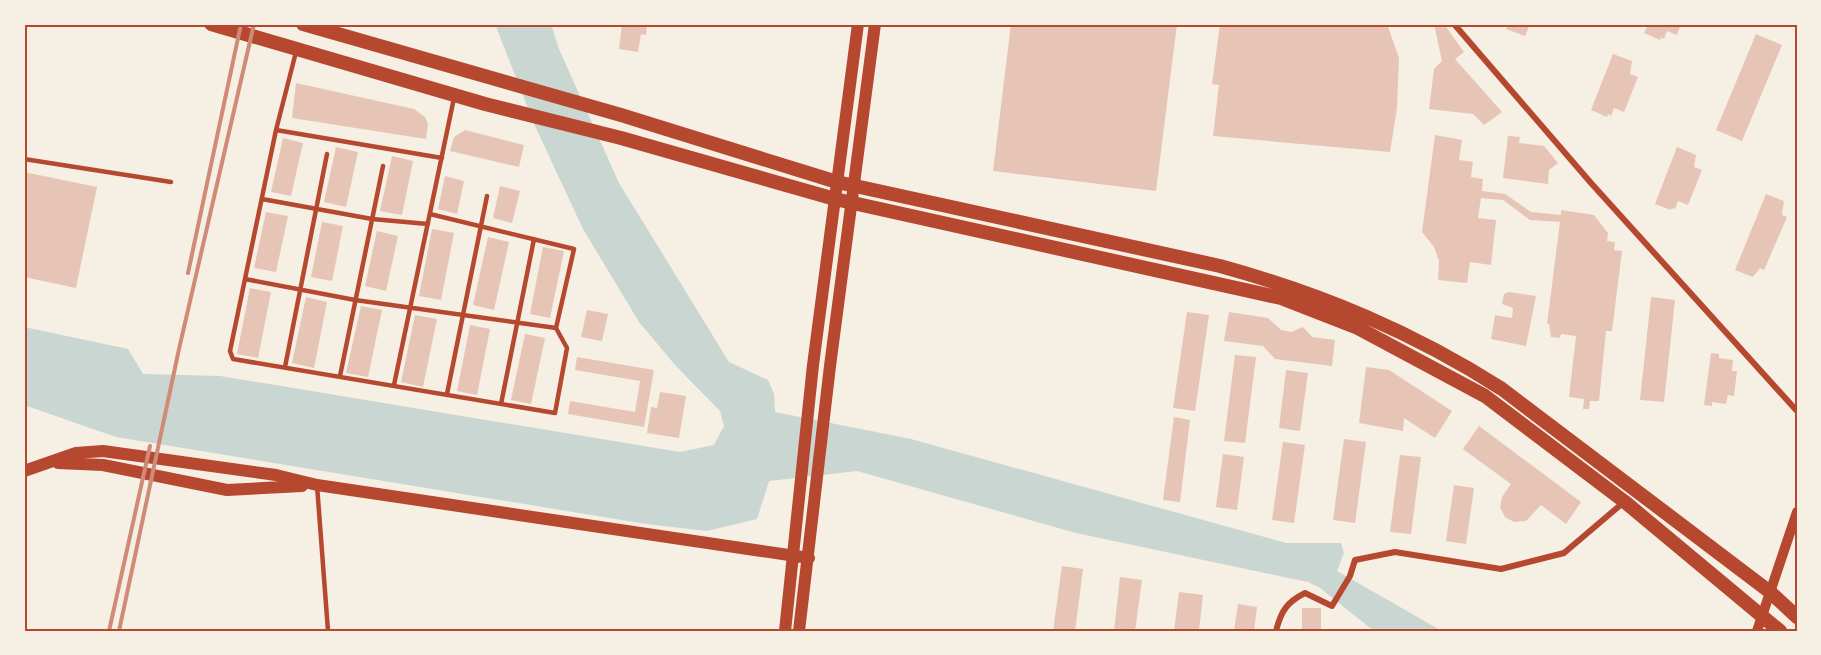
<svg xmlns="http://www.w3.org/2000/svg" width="1821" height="655" font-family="Mulish,sans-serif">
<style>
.water{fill:#c9d6d2}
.building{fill:#e6c5b7}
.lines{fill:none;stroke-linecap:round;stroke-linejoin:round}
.service{stroke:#b5482f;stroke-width:4.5}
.minor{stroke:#b5482f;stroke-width:6}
.tertiary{stroke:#b5482f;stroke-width:10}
.secondary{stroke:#b5482f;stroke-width:12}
.primary{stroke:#b5482f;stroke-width:14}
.rail{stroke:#cf8b77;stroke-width:4}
.neatline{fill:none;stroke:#b5482f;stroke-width:2}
</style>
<rect width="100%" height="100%" fill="#f6efe4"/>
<path class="water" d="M495,24H551L559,49L619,183L729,362L768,380L774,394L775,412L911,439L1286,543H1341L1344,553L1337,571L1442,631H1374L1320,588L1308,582L1076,533L857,471L769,481L757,519L707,531L646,524L116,437L24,405V327L128,349L143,374L220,376L680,452L714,445L724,426L720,411L675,365L639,322L583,229L535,126Z"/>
<path class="building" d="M622,24H647L646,35L641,34L638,52L619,49Z
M1011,24H1177L1156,191L993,171Z
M1220,24H1387L1399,58L1397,108L1390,152L1213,136L1219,85L1212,84Z
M1434,24H1444L1464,52L1455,59L1502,112L1484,125L1473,114L1429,109L1434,69L1442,61Z
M1508,24H1530L1525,36L1506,29Z
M1648,24H1681L1677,35L1667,31L1664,39L1661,37L1660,40L1644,33Z
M1756,34L1782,45L1742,141L1716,130Z
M1613,54L1632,61L1630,74L1638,77L1624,112L1614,108L1611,116L1608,114L1607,117L1591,110Z
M296,83L414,109L425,117L428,124L426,139L292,118Z
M465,130L524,145L519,167L450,151L454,137Z
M1435,135L1462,140L1459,160L1473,162L1471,177L1483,179L1482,191L1505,194L1531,212L1561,215V210L1594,215L1608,233L1607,241L1615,242L1614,250L1622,251L1612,331H1606L1599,401H1590L1589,409H1583L1584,399L1569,397L1576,336L1561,334L1560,338L1551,337L1549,324H1547L1560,222L1530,220L1503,200L1481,198L1478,218L1496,220L1491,265L1470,262L1467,283L1438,280L1439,261L1434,247L1422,232Z
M1508,136L1520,137L1519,143L1544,146L1558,163L1549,170L1548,184L1503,178Z
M283,138L303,143L291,196L271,192Z
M336,147L358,152L346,207L324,202Z
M1677,147L1696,155L1694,167L1702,170L1688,205L1678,201L1675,209L1672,208L1671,210L1655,204Z
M392,156L413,161L402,215L380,211Z
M24,172L97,187L76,288L24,277Z
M445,176L464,181L457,214L438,209Z
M500,186L520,191L512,223L493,218Z
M1766,194L1784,201L1782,215L1787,217L1764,270L1760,268L1753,277L1735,270Z
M266,212L288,216L276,272L254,268Z
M322,222L343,226L332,281L311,277Z
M432,229L454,233L441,300L419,296Z
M377,231L398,236L386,291L365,286Z
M488,237L509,242L494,310L473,305Z
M543,247L564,251L550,318L530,314Z
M250,288L271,292L258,358L237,354Z
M1509,292L1536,296L1526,346L1491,339L1495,315L1512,318L1513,308L1502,304L1504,294Z
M306,297L327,302L314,368L292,363Z
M1651,297L1675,300L1664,402L1640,400Z
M361,306L382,310L368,377L346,373Z
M587,310L608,314L602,341L581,337Z
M1187,312L1209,315L1195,411L1173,408Z
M1229,312L1268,318L1281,330L1291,332L1303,327L1312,337L1335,340L1332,366L1275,359L1263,346L1224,341Z
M415,315L437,319L423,387L401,382Z
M470,325L490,329L477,395L457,391Z
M525,334L545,338L531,404L511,400Z
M1711,353L1719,354V358L1733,360L1732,371H1737L1734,396L1728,395L1726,404L1712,402V406L1704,405Z
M1235,355L1256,357L1245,443L1224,441Z
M577,357L654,370L644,427L568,414L570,401L635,412L640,381L575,370Z
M1366,367L1389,370L1452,411L1435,438L1404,418L1403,431L1359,423Z
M1286,370L1308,373L1300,431L1279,428Z
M660,392L686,396L679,438L647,433L651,407L657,408Z
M1174,417L1190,420L1180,502L1163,500Z
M1479,426L1581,502L1566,524L1541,505L1526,521L1514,522L1505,517L1500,507L1502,497L1511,484L1463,449Z
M1344,439L1366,442L1355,523L1333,520Z
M1283,442L1305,445L1294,523L1272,520Z
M1223,454L1244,457L1237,510L1216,507Z
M1400,455L1421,457L1411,534L1390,532Z
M1454,485L1474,488L1466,544L1446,541Z
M1062,566L1083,569L1075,631H1053Z
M1120,577L1142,580L1135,631H1114Z
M1179,592L1203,595L1199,631H1174Z
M1238,604L1257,607L1254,631H1234Z
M1302,608H1321V631H1302Z"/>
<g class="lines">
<path class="service" d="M296,52L276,130L230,351L233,359L555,413L567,348L556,328L574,249L430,214
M276,130L442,158
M24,159L171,182
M262,199L372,219L428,224
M245,279L355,300L556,328
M285,367L327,154
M340,376L383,166
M394,385L454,98
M447,394L487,196
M501,404L534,239
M317,485L328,631"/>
<path class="minor" d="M1454,24L1591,183L1797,411
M1276,631C1281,611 1287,602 1305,593L1332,606L1350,576L1355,560L1395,552L1501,569L1564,553L1624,502"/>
<path class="tertiary" d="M1757,631L1797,512"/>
<path class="secondary" d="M58,463L103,465L227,490L302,486
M24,471L76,453L103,451L276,475L317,485L809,558
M785,631L813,365L858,24
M799,631L830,366L875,24"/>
<path class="primary" d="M211,24L485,104L621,138L835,199L1281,298L1358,328L1485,396L1625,502L1780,631
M303,24L621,115L837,182L1220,266C1322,294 1413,332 1502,389L1770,592L1797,617"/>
<path class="rail" d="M188,273L241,24
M109,631L150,446
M119,631L179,349L254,24"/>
</g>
<rect width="1821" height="655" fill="none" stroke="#f6efe4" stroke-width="51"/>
<rect x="26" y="26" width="1770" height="604" class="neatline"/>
</svg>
